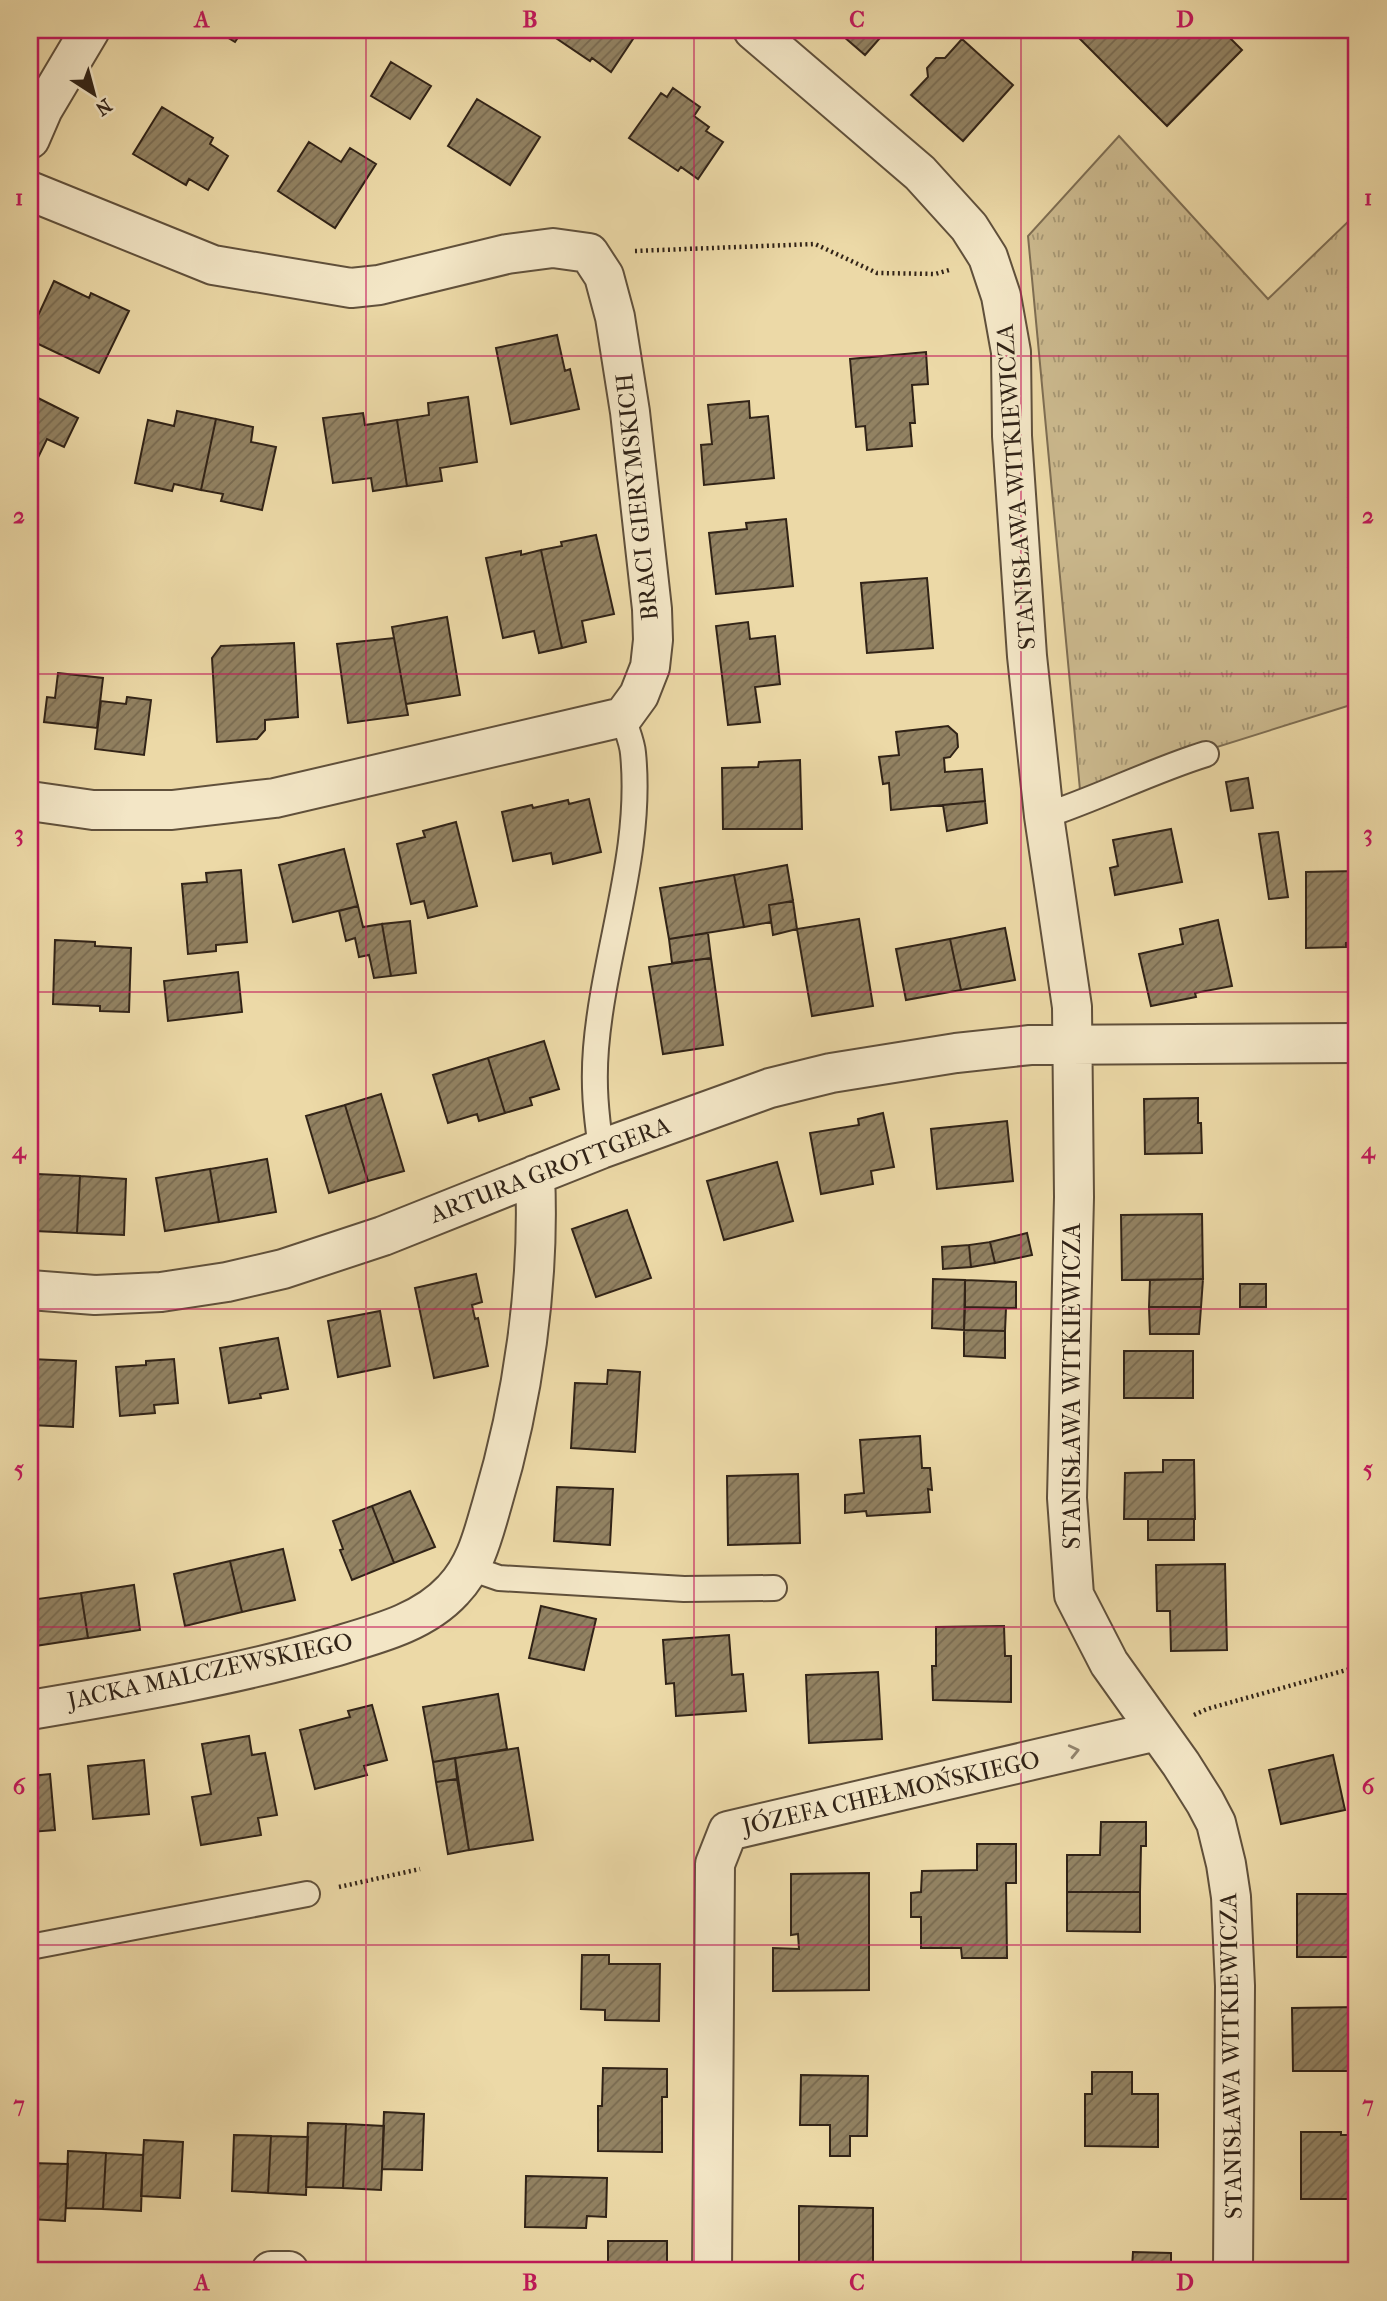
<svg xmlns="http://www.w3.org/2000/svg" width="1387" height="2301" font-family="'IM FELL French Canon',serif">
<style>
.grass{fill:url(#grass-tufts);stroke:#7e6e53;stroke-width:2}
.building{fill:url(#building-hatch);stroke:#312317;stroke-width:2}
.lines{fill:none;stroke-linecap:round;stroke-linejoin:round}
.service-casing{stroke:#60503b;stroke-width:28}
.minor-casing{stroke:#60503b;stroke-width:42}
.path{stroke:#312317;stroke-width:4.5;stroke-dasharray:2 3.5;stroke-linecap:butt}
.service{stroke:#f3e6c6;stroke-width:24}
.minor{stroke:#f3e6c6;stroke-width:38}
.oneway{stroke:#92846e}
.grid{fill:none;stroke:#c2185b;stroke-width:2;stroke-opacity:0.55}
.labels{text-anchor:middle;stroke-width:5;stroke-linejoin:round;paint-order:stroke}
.street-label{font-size:24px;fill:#312317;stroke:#f3e6c6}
.neatline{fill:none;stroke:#c2185b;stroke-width:2.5}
.grid-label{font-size:23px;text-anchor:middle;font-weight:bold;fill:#c2185b}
</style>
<defs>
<pattern id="grass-tufts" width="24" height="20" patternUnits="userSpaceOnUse" patternTransform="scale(1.75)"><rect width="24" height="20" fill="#ccba8f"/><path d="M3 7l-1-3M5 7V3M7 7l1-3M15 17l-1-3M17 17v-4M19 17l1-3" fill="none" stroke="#a69774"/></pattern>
<pattern id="building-hatch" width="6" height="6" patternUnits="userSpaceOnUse" patternTransform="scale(1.75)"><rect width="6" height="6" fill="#928262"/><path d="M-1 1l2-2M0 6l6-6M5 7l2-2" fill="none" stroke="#786a50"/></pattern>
</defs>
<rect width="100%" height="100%" fill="#ecd9a7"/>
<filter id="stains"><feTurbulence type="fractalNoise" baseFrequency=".00286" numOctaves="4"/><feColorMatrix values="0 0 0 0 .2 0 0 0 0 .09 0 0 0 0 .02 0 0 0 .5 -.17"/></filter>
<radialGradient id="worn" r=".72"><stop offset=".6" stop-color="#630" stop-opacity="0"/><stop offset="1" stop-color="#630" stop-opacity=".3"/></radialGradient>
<path class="grass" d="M1119,136L1268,299L1357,213V703L1080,790L1028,236Z"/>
<path class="building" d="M215,30H243L235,42Z
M544,30H639L611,72L592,58L590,61Z
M836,30H887L865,55Z
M1071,30H1222L1242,50L1167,126Z
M962,39L1013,85L963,141L911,95L928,77L927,68L936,58H945Z
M391,62L431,86L410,119L371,96Z
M673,88L700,107L694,116L709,127L706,131L723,142L698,179L681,167L678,171L629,138L661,93L667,97Z
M477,99L540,137L510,185L448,146Z
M162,107L213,138L210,144L228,156L208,190L189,179L186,185L133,154Z
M309,142L341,162L350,148L376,164L335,228L278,191Z
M54,281L89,298L91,293L129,311L99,373L30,340V333Z
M557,335L565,371L570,369L579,409L511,424L496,348Z
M926,352L928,384L912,385L915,423H910L912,446L867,450L865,426L856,427L850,359Z
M30,394L78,418L64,447L47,439L30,474Z
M468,397L477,462L440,468L442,481L407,486L397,420L429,415L428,403Z
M749,401L750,418L768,416L774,478L704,485L701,445L712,444L708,405Z
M177,411L216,419L201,490L174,484L172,491L135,483L148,420L174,426Z
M363,413L365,425L397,420L407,486L373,491L371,478L333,483L323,418Z
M216,419L253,427L251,442L276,447L262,510L221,501L223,494L201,490Z
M786,519L793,586L716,594L709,533L747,529L746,523Z
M596,535L614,614L582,621L586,642L562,648L541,550L562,546L561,542Z
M541,550L562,648L539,653L534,631L503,638L486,558L521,551V555Z
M927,578L933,648L867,653L861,583Z
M447,617L460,695L406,704L392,627Z
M748,622L750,639L775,636L780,684L755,687L760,722L728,725L716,626Z
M394,638L408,715L348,723L337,644Z
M294,643L298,717L265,720V730L257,739L217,742L212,658L221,646Z
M58,673L103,678L97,728L44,722L47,697L55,698Z
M127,697L151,700L144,755L95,749L101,701L126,704Z
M948,726L957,734L958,747L950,757L944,758L945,772L982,769L985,801L891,810L889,783L883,784L879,757L899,755L896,732Z
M800,760L802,829H723L722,768L758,767L759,762Z
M1248,778L1253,808L1231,811L1226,782Z
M589,799L601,852L553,864L551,853L513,861L502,812L532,805L533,808L568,800L569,804Z
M985,801L987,823L947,831L943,805Z
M456,822L477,906L428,918L424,901L411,904L397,844L425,837L423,831Z
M1171,829L1182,882L1115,895L1110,868L1118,866L1113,840Z
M1278,832L1288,897L1269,899L1259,834Z
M344,849L358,906L293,922L279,865Z
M787,865L793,901L769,905L771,922L744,927L734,875Z
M241,870L247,942L216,945V951L188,954L182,884L207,882L206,873Z
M1357,871V943H1346V947L1306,948V872Z
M734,875L744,927L669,939L660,888Z
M793,901L797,929L773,935L769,905Z
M358,906L363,927L382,924L391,976L374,978L369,955L359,957L355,938L346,941L339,911Z
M859,919L873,1006L812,1016L797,929Z
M1218,920L1232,986L1195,993L1196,997L1151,1006L1139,954L1183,944L1180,929Z
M410,921L416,973L391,976L382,924Z
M1005,928L1015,980L961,990L950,939Z
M708,933L711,958L672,963L669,939Z
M950,939L961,990L906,1000L896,949Z
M55,940L95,942V946L131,948L129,1012L100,1011V1006L53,1004Z
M711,958L723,1045L663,1054L649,967Z
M238,972L242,1012L168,1021L164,981Z
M544,1041L559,1089L530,1098L532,1105L505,1113L488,1058Z
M488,1058L505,1113L479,1121L477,1114L448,1123L433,1075Z
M381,1094L404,1171L368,1181L345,1105Z
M1198,1098V1123H1201L1202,1153L1145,1154L1144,1099Z
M345,1105L368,1181L329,1193L306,1116Z
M883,1113L894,1167L871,1171L873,1184L821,1194L810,1133L859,1125L858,1119Z
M1007,1121L1013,1181L937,1189L931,1129Z
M267,1159L276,1212L219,1222L210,1169Z
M777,1162L793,1221L724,1240L707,1181Z
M210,1169L219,1222L165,1231L156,1178Z
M37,1174L80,1176L77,1233L35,1231Z
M80,1176L126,1179L124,1235L77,1233Z
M627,1210L651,1278L596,1297L572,1229Z
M1202,1214L1203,1279L1122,1280L1121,1215Z
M1027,1233L1032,1255L995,1263L990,1242Z
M990,1242L995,1263L971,1267L969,1245Z
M969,1245L971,1267L943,1269L942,1247Z
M476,1274L482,1302L472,1305L475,1319L478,1318L488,1366L434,1378L415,1288Z
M933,1279L965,1280L964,1330L932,1328Z
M1203,1279L1201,1307H1149L1150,1280Z
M965,1280L1016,1282V1308L965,1307Z
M1240,1284H1266V1307H1240Z
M965,1307L1006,1308L1005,1331L964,1330Z
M1149,1307H1201L1199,1334H1150Z
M380,1311L390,1366L338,1377L328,1321Z
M964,1330L1005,1331V1358L964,1356Z
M278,1338L288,1389L260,1394L261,1398L229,1403L220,1348Z
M1124,1351H1193V1398H1124Z
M30,1359L76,1361L73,1427L30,1425Z
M174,1359L178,1403L154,1405L155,1413L120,1416L116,1367L146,1365V1361Z
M608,1370L640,1372L635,1452L571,1448L575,1383L607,1384Z
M920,1436L922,1468H930L932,1490L928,1489L930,1512L867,1516L866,1511L845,1513V1495L864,1493L860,1440Z
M1163,1460H1194L1195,1519H1124L1125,1473L1163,1472Z
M798,1474L800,1543L728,1545L727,1476Z
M557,1487L613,1489L610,1545L554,1541Z
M410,1491L435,1547L394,1563L372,1506Z
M372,1506L394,1563L352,1580L340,1550L343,1549L333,1521Z
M1148,1519H1194V1540H1148Z
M283,1549L295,1600L242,1612L230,1561Z
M230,1561L242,1612L185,1626L174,1574Z
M1225,1564L1227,1650L1171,1651L1170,1611H1157L1156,1565Z
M134,1585L140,1630L88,1638L81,1593Z
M81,1593L88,1638L35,1646L30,1600Z
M541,1606L596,1619L584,1670L529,1658Z
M1004,1626L1005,1656H1011V1702L933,1700L932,1666H936V1627Z
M729,1635L732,1675L743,1674L746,1711L676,1716L674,1683L666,1684L663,1640Z
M878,1672L882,1739L809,1743L806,1675Z
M498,1694L507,1749L433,1762L423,1707Z
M372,1705L387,1760L364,1766L367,1775L315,1789L300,1730L350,1717L348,1711Z
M249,1736L252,1755L265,1753L277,1815L258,1818L261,1835L201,1845L192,1797L211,1794L202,1744Z
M518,1748L533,1840L469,1850L455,1758Z
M1333,1755L1345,1810L1281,1824L1269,1770Z
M455,1758L457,1779L436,1782L433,1762Z
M144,1760L149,1814L93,1819L88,1766Z
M50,1774L55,1830L30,1832V1776Z
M457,1779L469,1850L448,1854L436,1782Z
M1101,1822H1146V1846H1141L1140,1892H1067V1855H1100Z
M977,1844H1016V1883H1006L1007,1958H962L961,1948H921V1917H911V1893L921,1892L922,1871L977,1870Z
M869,1873V1990L773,1991V1948L799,1949L798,1934L791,1935V1874Z
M1067,1892H1140V1932L1067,1931Z
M1297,1894H1357V1957H1297Z
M582,1955H609V1964H660L659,2021L605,2020V2010L581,2009Z
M1357,2007V2071H1293L1292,2008Z
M603,2068L667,2069V2097H662V2152L598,2151V2106H602Z
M1092,2072H1132V2094H1158V2147L1085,2146V2094H1092Z
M801,2075L868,2076L867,2136H850V2156H830V2125H800Z
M384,2112L424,2114L422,2170L382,2169Z
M308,2123L346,2124L343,2188L306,2187Z
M346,2124L384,2126L381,2190L343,2188Z
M1301,2132H1341V2135H1357V2199H1301Z
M234,2135L271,2136L268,2193L232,2191Z
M271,2136L308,2137L306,2195L268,2193Z
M144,2140L183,2142L180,2198L141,2196Z
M68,2151L106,2153L103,2209L66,2208Z
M106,2153L143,2155L141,2211L103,2209Z
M30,2163L68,2164L65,2221L30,2219Z
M526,2176L607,2178L606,2217L587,2216L586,2228L525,2227Z
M799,2206L873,2208V2268H799Z
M608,2241H667V2271H608Z
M1133,2252L1171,2253V2271H1087V2267L1132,2268Z"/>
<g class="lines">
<g class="service-casing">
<path id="service" d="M1044,816C1099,798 1151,771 1206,754
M601,1149C596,1113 593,1085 596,1048C604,950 643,853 633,753C632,741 626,729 623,717
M470,1568L499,1578L684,1589L774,1588
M30,1947L307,1894"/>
</g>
<g class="minor-casing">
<path id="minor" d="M753,30L920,173L969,227L988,257L1001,296L1011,352L1012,436L1027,656L1044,816L1072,1007L1074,1197L1067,1498L1074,1595L1109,1663L1181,1764L1205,1802L1216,1823L1226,1864L1231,1897L1235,1986L1233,2271
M30,139L43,109L90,30
M30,191L213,265L351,288L379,285L507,254L553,248L589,253L604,276L615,317L630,412L652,609L653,640L650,667L639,695L623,717L275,798L172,810H93L30,801
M30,1290L95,1295L161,1292L227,1282L283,1269L383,1236L601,1149L770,1088L831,1073L956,1053L1030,1045L1357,1043
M30,1710C131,1693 232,1676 330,1648C373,1635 422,1624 453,1590C476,1566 483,1535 492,1504C523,1401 540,1283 535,1175
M271,2271H289
M712,2271L715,1864L728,1831L1157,1731"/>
</g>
<path class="path" d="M635,251L815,244L877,273L935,274L949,270
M1194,1715L1207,1709L1357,1667
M339,1887L420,1869"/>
<use href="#service" class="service"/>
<use href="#minor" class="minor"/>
</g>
<defs><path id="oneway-chevron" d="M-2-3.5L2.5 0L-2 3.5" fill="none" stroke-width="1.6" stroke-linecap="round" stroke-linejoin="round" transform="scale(1.75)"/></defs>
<use class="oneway" href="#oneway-chevron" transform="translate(1074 1751) rotate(-13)"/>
<path class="grid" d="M366,30V2271M694,30V2271M1021,30V2271M30,356H1357M30,674H1357M30,992H1357M30,1309H1357M30,1627H1357M30,1945H1357"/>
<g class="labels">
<g class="street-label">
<text transform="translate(1016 487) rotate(-94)" y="8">STANISŁAWA WITKIEWICZA</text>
<text transform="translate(637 497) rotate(-96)" y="8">BRACI GIERYMSKICH</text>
<text transform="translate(550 1170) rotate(-21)" y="8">ARTURA GROTTGERA</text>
<text transform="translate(1072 1386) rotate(-90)" y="8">STANISŁAWA WITKIEWICZA</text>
<text transform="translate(210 1671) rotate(-12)" y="8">JACKA MALCZEWSKIEGO</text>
<text transform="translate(891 1793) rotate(-13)" y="8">JÓZEFA CHEŁMOŃSKIEGO</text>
<text transform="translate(1231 2056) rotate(-91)" y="8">STANISŁAWA WITKIEWICZA</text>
</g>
</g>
<rect width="1387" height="2301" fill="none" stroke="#ecd9a7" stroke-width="77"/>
<g transform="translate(94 94) rotate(144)" stroke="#f3e6c6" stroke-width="5" paint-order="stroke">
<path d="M0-5L12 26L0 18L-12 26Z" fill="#312317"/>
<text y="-10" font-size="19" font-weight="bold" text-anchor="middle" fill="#312317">N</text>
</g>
<rect x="38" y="38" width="1310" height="2224" class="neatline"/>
<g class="grid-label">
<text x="202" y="27">A</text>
<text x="530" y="27">B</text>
<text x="857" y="27">C</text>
<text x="1185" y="27">D</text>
<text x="19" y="205">1</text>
<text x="1368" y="205">1</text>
<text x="19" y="523">2</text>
<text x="1368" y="523">2</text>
<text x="19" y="841">3</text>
<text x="1368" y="841">3</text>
<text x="19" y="1158">4</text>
<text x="1368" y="1158">4</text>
<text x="19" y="1476">5</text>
<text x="1368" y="1476">5</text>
<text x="19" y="1794">6</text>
<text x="1368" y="1794">6</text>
<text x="19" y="2112">7</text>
<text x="1368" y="2112">7</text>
<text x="202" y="2290">A</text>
<text x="530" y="2290">B</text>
<text x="857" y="2290">C</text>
<text x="1185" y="2290">D</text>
</g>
<rect width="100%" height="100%" filter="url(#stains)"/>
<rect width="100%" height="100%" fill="url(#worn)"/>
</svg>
